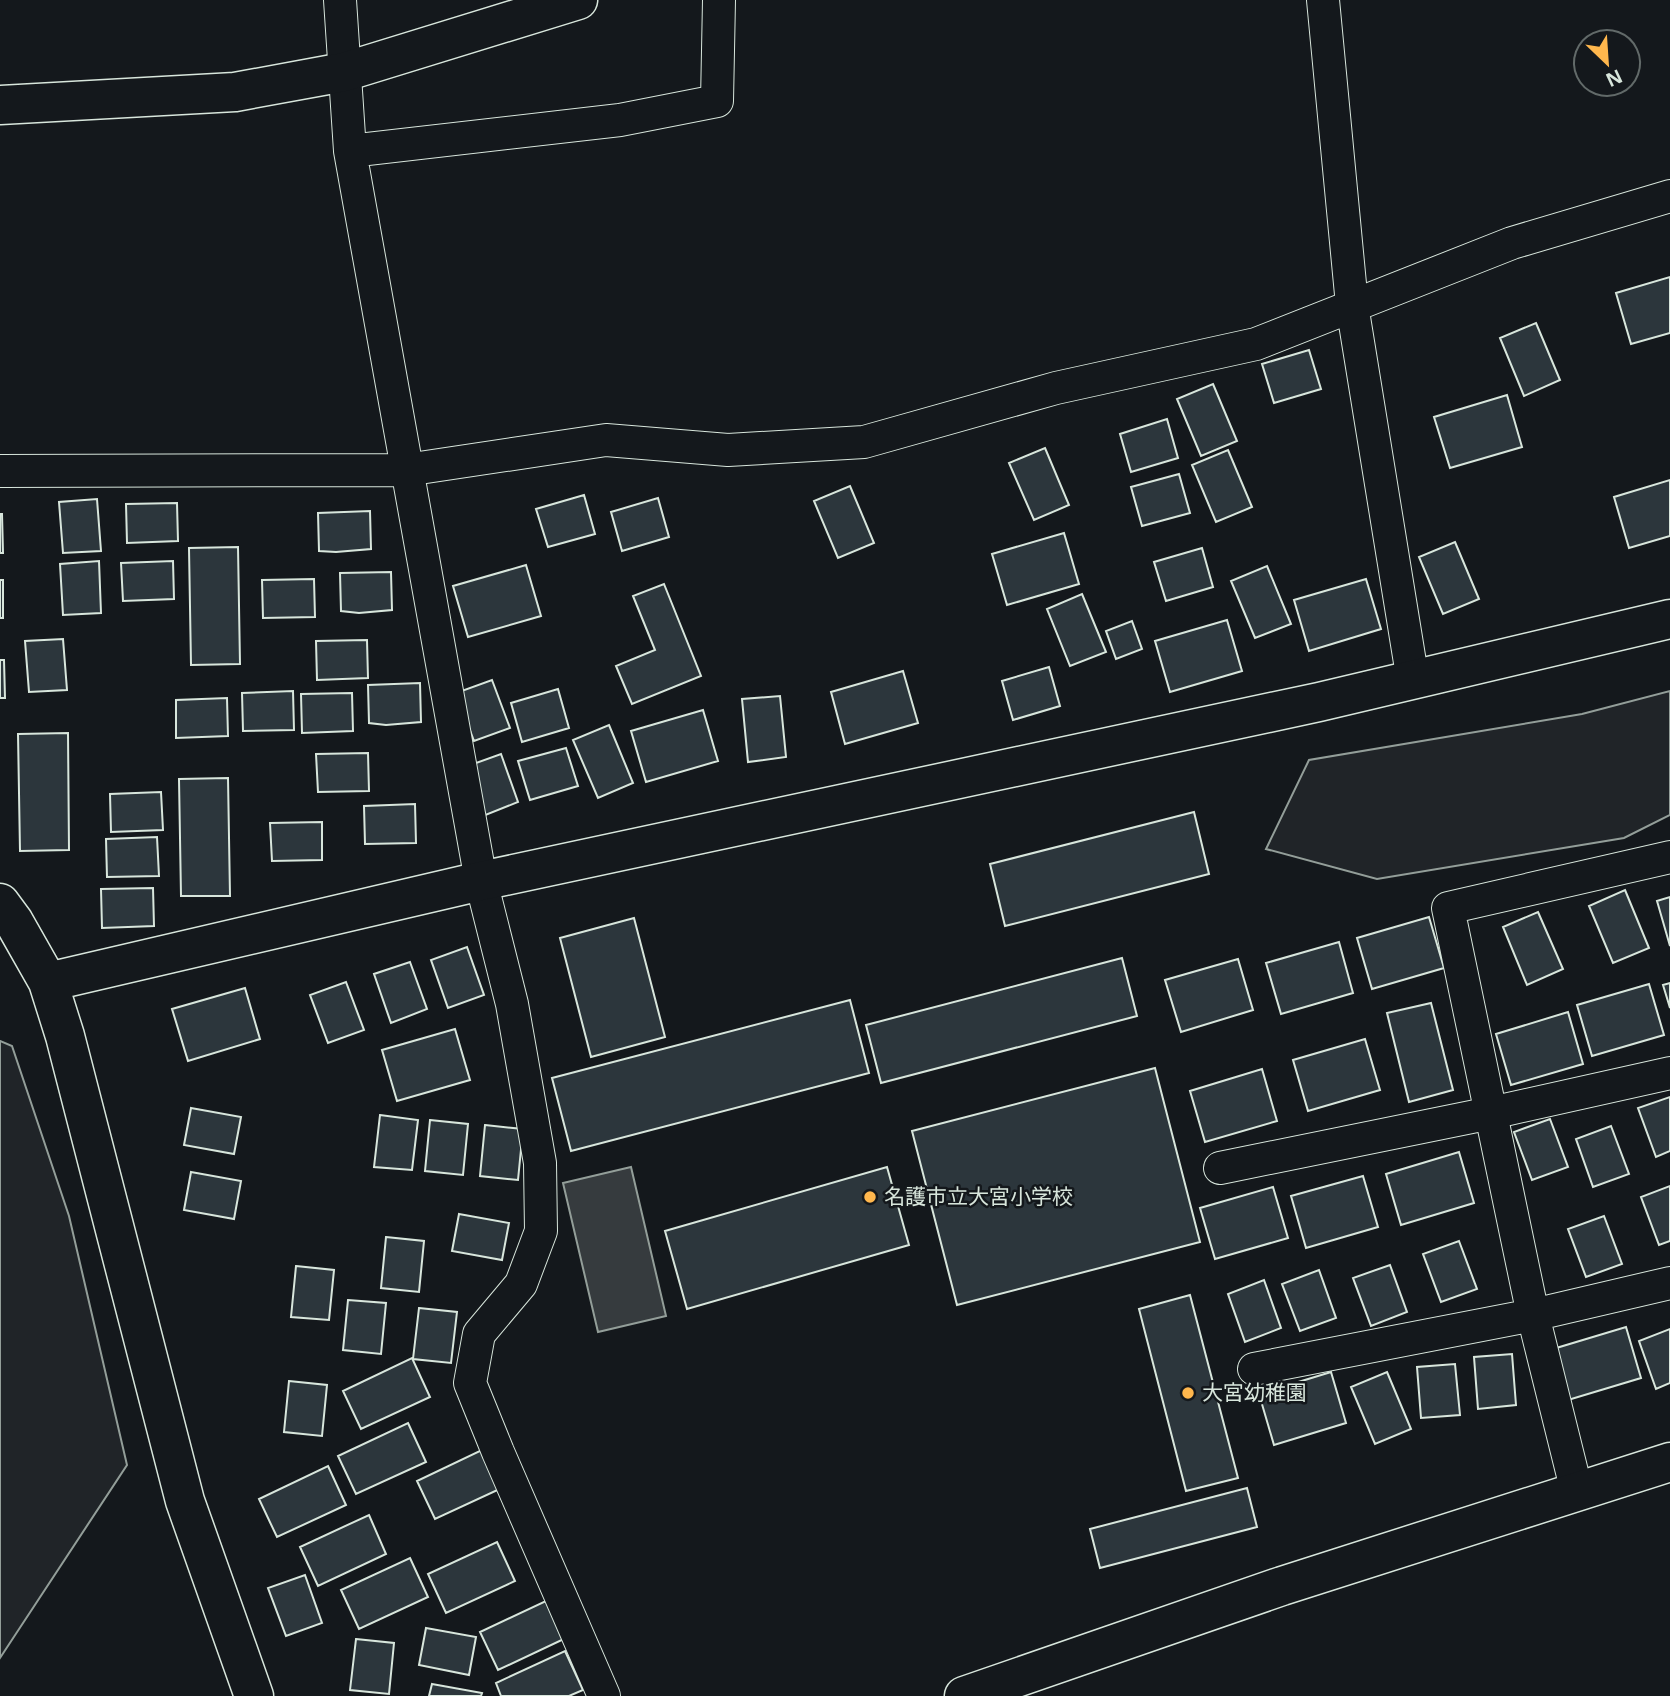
<svg xmlns="http://www.w3.org/2000/svg" width="1670" height="1696" font-family="'Noto Sans','Noto Sans JP',sans-serif">
<style>
.green{fill:#202428;stroke:#939e99;stroke-width:2}
.water{fill:#363b3e;stroke:#939e99;stroke-width:2}
.building{fill:#2c363c;stroke:#d8e6dc;stroke-width:2}
.lines{fill:none;stroke-linecap:round;stroke-linejoin:round}
.street-casing{stroke:#d8e6dc;stroke-width:34}
.secondary-casing{stroke:#d8e6dc;stroke-width:41}
.street{stroke:#14181c;stroke-width:32}
.secondary{stroke:#14181c;stroke-width:38}
.poi-dot{fill:#ffb74d;stroke:#14181c;stroke-width:2.5}
.labels{text-anchor:middle;stroke-width:5;stroke-linejoin:round;paint-order:stroke}
.poi-label{font-size:21px;fill:#d8e6dc;stroke:#14181c;text-anchor:start}
</style>
<rect width="100%" height="100%" fill="#14181c"/>
<path class="green" d="M1670,691V815L1624,838L1377,879L1266,849L1309,760L1582,714Z
M0,1041L12,1046L69,1216L127,1465L0,1658Z"/>
<path class="water" d="M631,1167L666,1316L598,1332L563,1183Z"/>
<path class="building" d="M1670,277V333L1631,344L1616,293Z
M1536,323L1560,380L1524,396L1500,338Z
M1309,350L1321,389L1274,403L1262,364Z
M1213,384L1237,441L1201,456L1177,399Z
M1507,395L1522,447L1450,468L1434,417Z
M1167,419L1178,458L1131,472L1120,434Z
M1045,448L1069,505L1034,520L1009,463Z
M1228,450L1252,507L1216,522L1192,465Z
M1179,474L1190,513L1142,526L1131,487Z
M1670,480V536L1629,548L1614,497Z
M850,486L874,543L838,558L814,501Z
M584,495L595,534L548,547L536,509Z
M658,498L669,537L622,551L611,512Z
M97,499L101,551L63,553L59,502Z
M177,503L178,541L127,543L126,504Z
M370,511L371,549L336,552L319,551L318,513Z
M0,514H2L3,553H0Z
M1064,533L1079,584L1007,605L992,554Z
M1455,542L1479,599L1443,614L1419,557Z
M238,547L240,664L191,665L189,548Z
M1202,548L1213,587L1166,601L1154,562Z
M99,561L101,613L63,615L60,564Z
M173,561L174,599L123,601L121,563Z
M526,565L541,616L468,637L453,586Z
M1267,566L1291,624L1255,638L1231,581Z
M391,572L392,610L359,613L341,611L340,573Z
M314,579L315,617L263,618L262,580Z
M1366,579L1381,629L1309,651L1294,600Z
M0,580H3V618H0Z
M664,584L701,676L632,704L616,666L655,650L633,596Z
M1082,594L1106,652L1070,666L1047,609Z
M1227,620L1242,671L1170,692L1155,641Z
M1132,621L1142,649L1116,659L1106,631Z
M63,639L67,690L29,692L25,641Z
M367,640L368,678L317,680L316,641Z
M0,660H4L5,698H0Z
M1049,667L1060,706L1013,720L1002,681Z
M903,671L918,723L845,744L831,692Z
M492,680L510,728L474,741L456,693Z
M420,683L421,722L386,725L369,723L368,685Z
M558,689L569,728L522,742L511,703Z
M293,691L294,730L243,731L242,693Z
M352,693L353,731L302,733L301,694Z
M780,696L786,757L748,762L742,699Z
M227,698L228,736L176,738V700Z
M703,710L718,761L646,782L631,731Z
M609,725L633,783L598,798L573,740Z
M68,733L69,850L20,851L18,734Z
M566,748L578,786L530,800L518,761Z
M368,753L369,791L318,792L316,754Z
M501,754L518,802L483,816L465,767Z
M228,778L230,896H181L179,779Z
M161,792L163,830L111,832L110,794Z
M415,804L416,843L365,844L364,806Z
M1194,812L1209,874L1005,926L990,864Z
M322,822V860L272,861L270,823Z
M157,837L159,876L107,877L106,839Z
M153,888L154,926L102,928L101,889Z
M1625,890L1649,948L1613,963L1589,906Z
M1670,897V946L1657,901Z
M1538,912L1563,969L1527,985L1503,927Z
M1429,917L1444,968L1372,989L1357,938Z
M634,918L665,1037L591,1057L560,938Z
M1339,942L1353,993L1281,1014L1266,963Z
M467,947L484,995L448,1008L431,960Z
M1122,958L1137,1016L881,1083L866,1025Z
M1238,959L1253,1010L1181,1032L1165,980Z
M410,962L427,1009L391,1023L374,974Z
M346,982L364,1030L328,1043L310,995Z
M1670,983V1008L1663,985Z
M1649,984L1664,1035L1592,1056L1577,1005Z
M245,988L260,1039L188,1061L172,1009Z
M850,1000L869,1073L571,1151L552,1078Z
M1431,1003L1453,1090L1409,1102L1387,1013Z
M1568,1012L1583,1064L1511,1085L1496,1034Z
M455,1029L470,1080L397,1101L382,1050Z
M1365,1039L1380,1090L1308,1111L1293,1060Z
M1155,1068L1200,1242L957,1305L912,1131Z
M1262,1069L1277,1121L1205,1142L1190,1091Z
M1670,1097V1151L1656,1157L1638,1108Z
M191,1108L241,1117L234,1154L184,1145Z
M380,1115L418,1120L412,1170L374,1167Z
M1550,1119L1568,1167L1532,1180L1514,1132Z
M430,1120L468,1124L463,1175L425,1171Z
M485,1125L523,1129L518,1180L480,1176Z
M1611,1126L1629,1174L1593,1187L1576,1139Z
M1459,1152L1474,1203L1401,1225L1386,1174Z
M887,1167L909,1245L687,1309L665,1231Z
M191,1172L241,1181L234,1219L184,1210Z
M1363,1176L1378,1227L1306,1248L1291,1196Z
M1670,1186V1241L1659,1245L1641,1197Z
M1273,1187L1288,1238L1215,1259L1200,1208Z
M459,1214L509,1223L502,1260L452,1251Z
M1604,1216L1622,1264L1586,1277L1568,1229Z
M386,1237L424,1241L419,1292L381,1288Z
M1459,1241L1477,1289L1441,1302L1423,1254Z
M1390,1265L1407,1312L1371,1326L1353,1278Z
M296,1266L334,1270L329,1320L291,1317Z
M1319,1270L1336,1318L1300,1331L1282,1284Z
M1264,1280L1281,1328L1245,1342L1228,1294Z
M1190,1295L1238,1478L1186,1491L1139,1309Z
M348,1300L386,1303L381,1354L343,1350Z
M419,1308L457,1312L451,1363L413,1359Z
M1626,1327L1641,1378L1568,1400L1553,1349Z
M1670,1329V1383L1656,1389L1639,1341Z
M1512,1354L1516,1405L1478,1409L1474,1357Z
M412,1358L430,1397L361,1429L343,1391Z
M1455,1364L1460,1415L1421,1418L1417,1367Z
M1331,1372L1346,1423L1274,1445L1259,1394Z
M1387,1372L1411,1429L1375,1444L1351,1387Z
M289,1381L327,1385L322,1436L284,1432Z
M408,1423L426,1462L356,1494L338,1456Z
M486,1448L504,1487L435,1519L417,1481Z
M328,1466L346,1505L277,1537L259,1499Z
M1247,1488L1257,1527L1100,1568L1090,1529Z
M369,1515L386,1554L318,1586L300,1547Z
M497,1542L515,1581L446,1613L428,1574Z
M410,1558L428,1597L359,1629L341,1590Z
M305,1575L322,1623L286,1636L268,1588Z
M548,1600L566,1638L498,1670L480,1632Z
M426,1628L476,1637L469,1675L419,1665Z
M356,1639L394,1643L389,1694L350,1690Z
M565,1651L583,1690L569,1696H501L496,1683Z
M432,1684L482,1693L481,1696H429Z"/>
<g class="lines">
<g class="street-casing">
<path id="street" d="M340,0L350,151L481,881L512,1004L540,1163L541,1231L521,1284L479,1334L470,1383L498,1452L604,1696
M1323,0L1352,305L1413,681
M350,151L620,120L717,101L719,0
M0,471L406,470L606,440L728,450L864,442L1056,388L1256,344L1512,243L1670,196
M1220,1168L1491,1113L1670,1073
M1254,1369L1533,1315L1670,1283
M1577,1492L1533,1315L1448,908L1670,857"/>
</g>
<g class="secondary-casing">
<path id="secondary" d="M0,105L235,92L344,72L578,0
M0,903L14,922L48,982L65,1036L185,1501L254,1696
M48,982L481,881L1319,702L1670,619
M964,1696L1282,1586L1670,1462"/>
</g>
<use href="#street" class="street"/>
<use href="#secondary" class="secondary"/>
</g>
<g class="poi-dot">
<circle cx="870" cy="1197" r="7"/>
<circle cx="1188" cy="1393" r="7"/>
</g>
<g class="labels">
<g class="poi-label">
<text x="884" y="1204">名護市立大宮小学校</text>
<text x="1202" y="1400">大宮幼稚園</text>
</g>
</g>
<g transform="translate(1607 63) rotate(155)"><circle r="33" fill="#14181c" stroke="#626a69" stroke-width="2"/>
<path d="M0-5L12 26L0 18L-12 26Z" fill="#ffb74d"/>
<text y="-10" font-size="19" font-weight="bold" text-anchor="middle" fill="#d8e6dc">N</text>
</g>
</svg>
